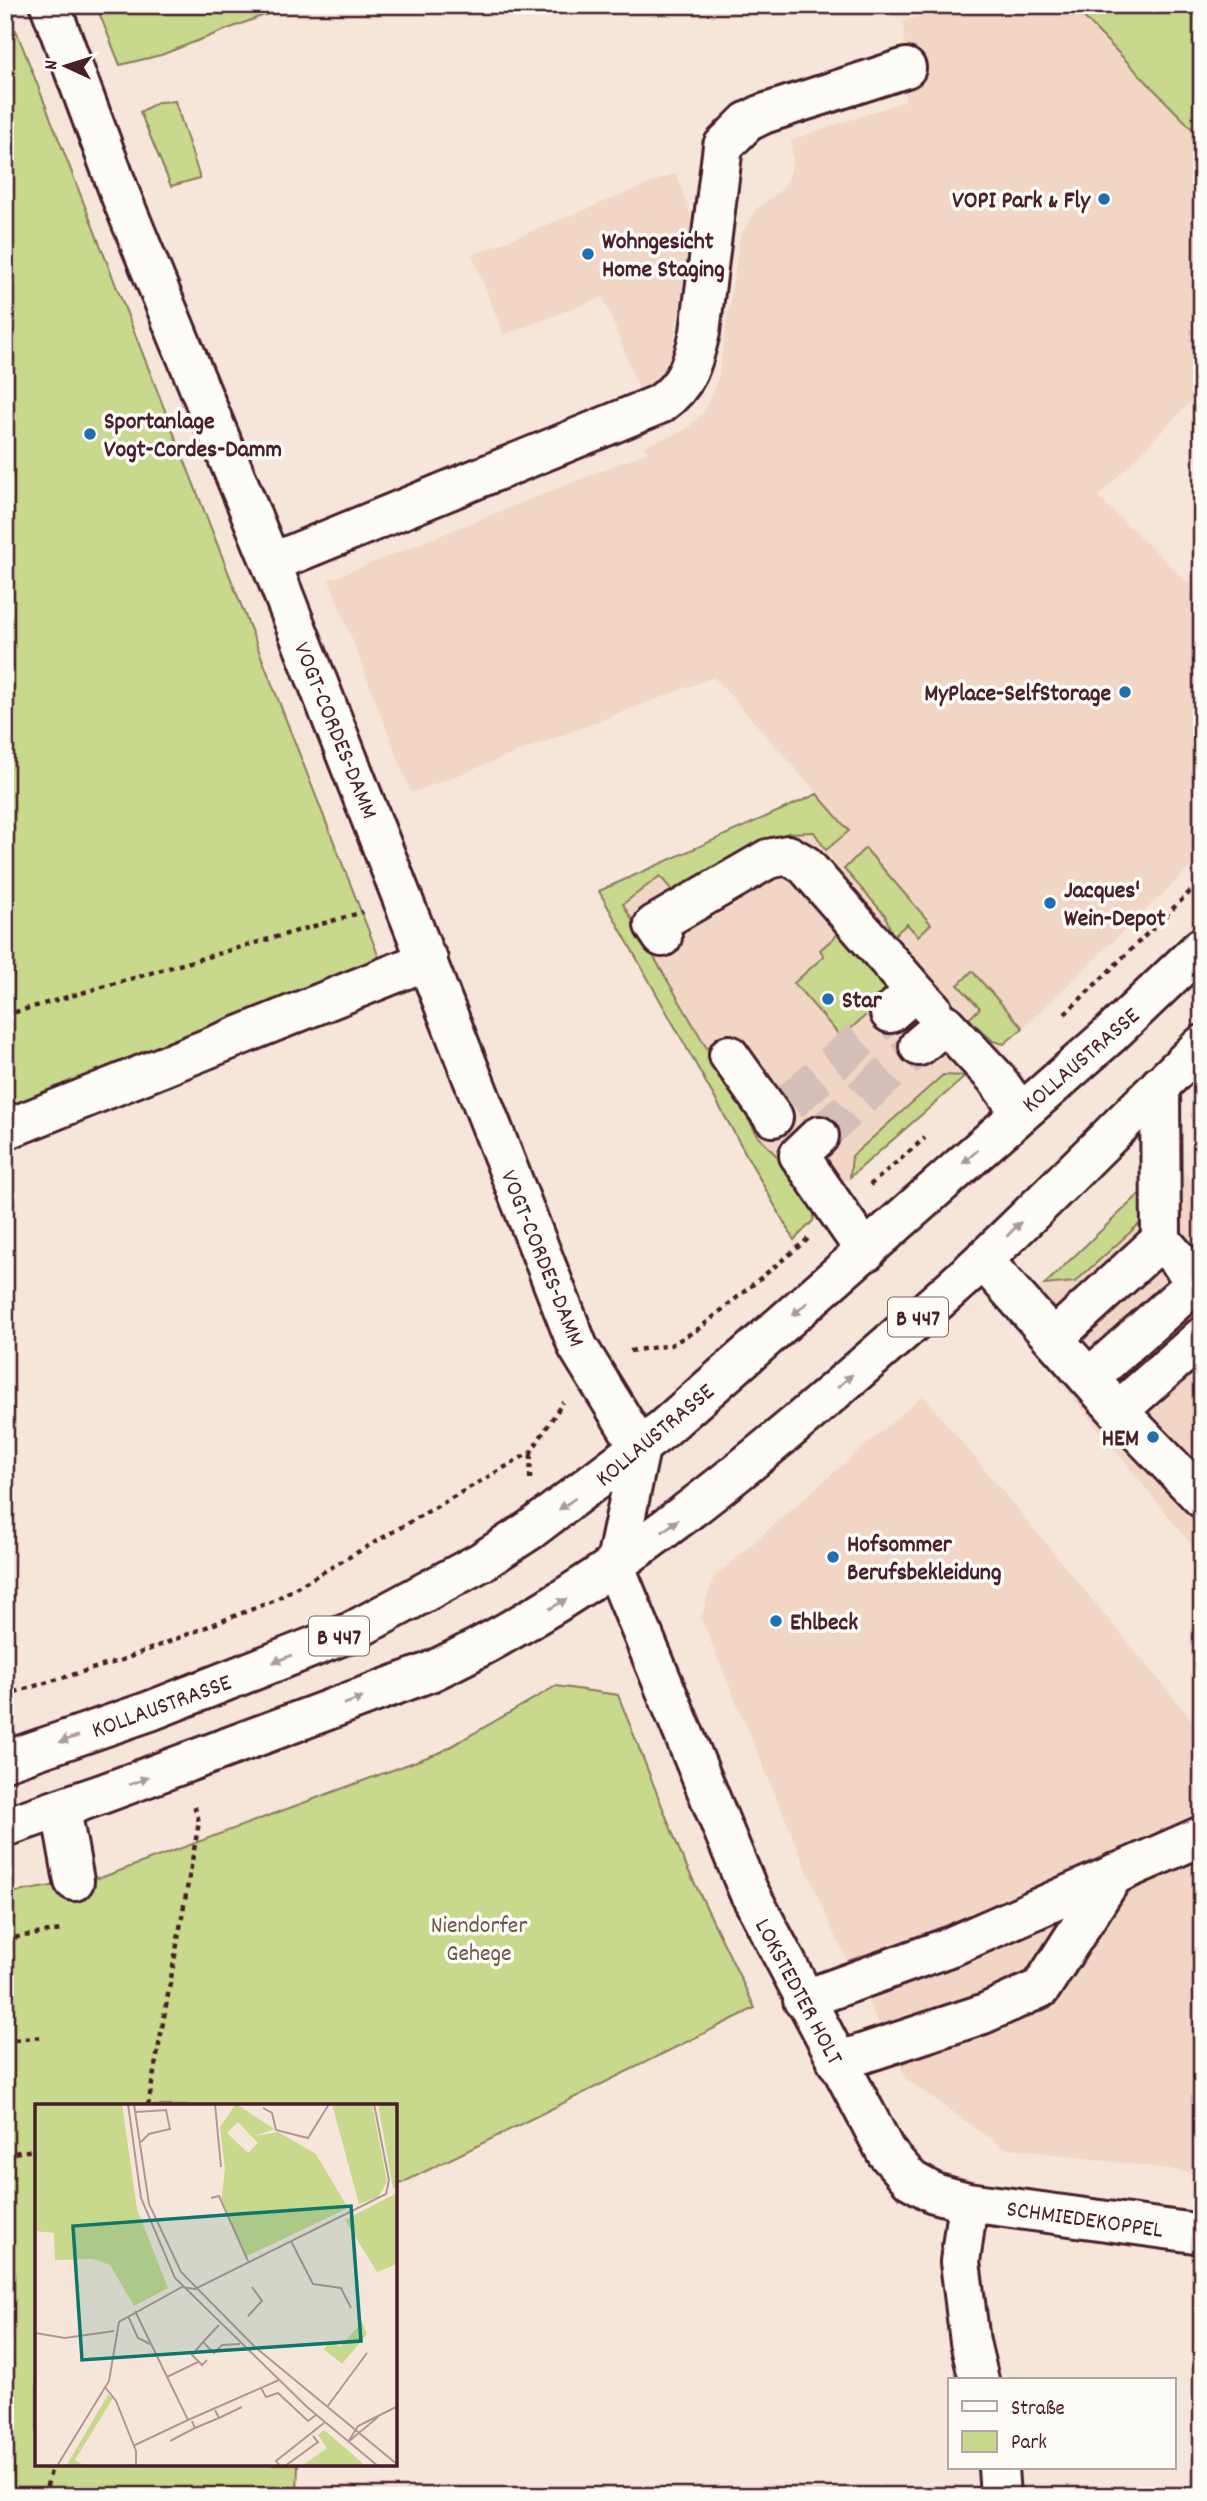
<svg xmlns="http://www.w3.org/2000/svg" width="1207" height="2501" font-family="Dekko,sans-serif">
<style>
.built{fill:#f1d6c6}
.green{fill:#c8d88c;stroke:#897c5c;stroke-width:2}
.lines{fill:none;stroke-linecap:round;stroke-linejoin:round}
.minor-tunnel{stroke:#d4beb7;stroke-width:38;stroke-dasharray:38 19;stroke-linecap:butt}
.minor-casing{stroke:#4a1f2b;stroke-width:44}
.major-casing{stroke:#4a1f2b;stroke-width:44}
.path{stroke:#4a1f2b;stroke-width:4.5;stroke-dasharray:5 5;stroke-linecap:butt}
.minor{stroke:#fdfcf7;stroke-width:38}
.major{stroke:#fdfcf7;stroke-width:38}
.oneway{fill:#ac999b}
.poi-dot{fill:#1f6fb2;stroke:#fdfcf7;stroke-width:2.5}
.labels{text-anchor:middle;stroke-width:7;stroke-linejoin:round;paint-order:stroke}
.shield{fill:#fdfcf7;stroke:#806168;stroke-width:2}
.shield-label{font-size:23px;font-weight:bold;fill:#4a1f2b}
.poi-label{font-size:24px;font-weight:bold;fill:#4a1f2b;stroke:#fdfcf7;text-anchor:start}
.street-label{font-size:24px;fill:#4a1f2b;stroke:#fdfcf7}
.park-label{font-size:24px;fill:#705648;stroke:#fdfcf7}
.inset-road{fill:none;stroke:#b19694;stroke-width:2}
.view{fill:#0f766e;fill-opacity:0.15;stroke:#0f766e;stroke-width:3.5}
.inset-edge{fill:none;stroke:#4a1f2b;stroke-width:3.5}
</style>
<rect width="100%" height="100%" fill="#f6e6da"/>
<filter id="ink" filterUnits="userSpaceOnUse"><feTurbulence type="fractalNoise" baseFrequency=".0143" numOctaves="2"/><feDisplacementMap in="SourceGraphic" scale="14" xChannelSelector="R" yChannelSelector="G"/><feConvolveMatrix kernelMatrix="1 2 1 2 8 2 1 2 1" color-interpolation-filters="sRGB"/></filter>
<g filter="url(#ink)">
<path class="built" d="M953,5H1072L1202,139V258L1196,265L1202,271V390L1098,497L1202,596V856L1023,1028L816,1206L813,1221L794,1240L599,891L817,793L714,677L411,793L329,580L648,452L644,446L686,430L705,410L718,378L740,237L755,210L780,191L789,178L793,160L791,140L905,101L904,21Z
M676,173L695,228L669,366L662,382L640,392L603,297L504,335L472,255Z
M1178,1165L1202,1192V1558L1008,1317L1151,1183Z
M923,1395L1202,1732V2174L1002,2147L907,2080L832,1930L701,1618L713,1578Z"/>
<path class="green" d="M96,5H290L161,55L120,65Z
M1072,5H1202V139Z
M16,30L382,965L5,1114V33Z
M175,101L200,178L171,186L140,112L158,102Z
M817,794L849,831L826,850L814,832L788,833L678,898L660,876L623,904L758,1136L798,1179L816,1206L813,1221L794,1240L599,891Z
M865,848L931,924L918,936L907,924L893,936L885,915L844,869Z
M844,929L890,981L888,996L841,1037L794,983L824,956L820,950Z
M972,971L1023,1028L1004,1044L993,1041L969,1019L980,1008L958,985Z
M943,1075L966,1076L850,1177L852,1156Z
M1151,1183L1146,1218L1075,1282L1044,1285Z
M556,1686L618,1695L683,1859L755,2008L396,2186V2106H37V2464H298L297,2496H5V1894L103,1877L441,1752Z"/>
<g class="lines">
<path class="minor-tunnel" d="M790,1102L890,1013
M819,1136L919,1046"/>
<g class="minor-casing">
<path id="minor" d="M50,5L122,199L271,563L578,1347L640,1448L615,1567L748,1890L886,2152L911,2180L934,2193L968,2202L1202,2234
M271,563L660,404C687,385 693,363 700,332L723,146L747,122L763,114L906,68
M662,937L654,925L768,859L788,855L805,865L915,991
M890,1013L915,991L932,1009
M919,1046L945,1024L995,1077L1020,1112
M729,1055L773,1117
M1160,1085L1161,1240L1202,1288
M5,1130L428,960
M819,1136L799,1155L866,1252
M983,1260L1118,1411L1202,1337
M1054,1338L1161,1240
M1089,1378L1197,1282
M1118,1411L1202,1498
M61,1809L74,1881
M803,2000L952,1946L1202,1836
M837,2062L983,2014L1041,1988L1115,1873
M968,2202L960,2262L970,2342L979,2380
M998,2468L1000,2496"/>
</g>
<g class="major-casing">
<path id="major" d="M5,1761L150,1711L351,1632L481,1562L530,1530L663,1429L1111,1034L1202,947
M5,1827L102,1794L430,1672C566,1608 682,1520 796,1424C859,1370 922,1316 983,1260C1057,1190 1128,1116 1202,1045"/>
</g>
<path class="path" d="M1065,1014L1202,880
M5,1015L363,912
M870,1185L925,1138
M630,1351L671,1345L700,1328L808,1239
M530,1479L531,1453
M5,1695L122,1660L273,1601L531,1452L563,1402
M5,1939L61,1930
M5,2041L43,2037
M148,2106L199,1822L194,1804
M5,2154L35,2150
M5,2243L14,2247
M44,2496L53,2464"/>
<use href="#minor" class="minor"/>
<use href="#major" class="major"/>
</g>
<defs><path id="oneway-solid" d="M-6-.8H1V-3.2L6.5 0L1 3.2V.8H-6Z" transform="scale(1.75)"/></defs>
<g class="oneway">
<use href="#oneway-solid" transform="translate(970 1157) rotate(138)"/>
<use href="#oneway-solid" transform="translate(1014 1229) rotate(-45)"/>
<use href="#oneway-solid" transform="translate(800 1309) rotate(139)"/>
<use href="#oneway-solid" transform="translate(845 1381) rotate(-42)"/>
<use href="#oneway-solid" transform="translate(567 1504) rotate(145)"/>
<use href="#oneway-solid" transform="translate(670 1526) rotate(-38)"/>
<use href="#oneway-solid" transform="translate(558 1604) rotate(-31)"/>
<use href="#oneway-solid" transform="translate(282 1659) rotate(159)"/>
<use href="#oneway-solid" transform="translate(353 1701) rotate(-20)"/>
<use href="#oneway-solid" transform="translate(69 1739) rotate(161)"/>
<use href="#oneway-solid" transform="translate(139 1781) rotate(-21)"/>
</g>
</g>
<g class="poi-dot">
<circle cx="1104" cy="199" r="7"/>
<circle cx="588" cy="254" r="7"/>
<circle cx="90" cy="434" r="7"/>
<circle cx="1125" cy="692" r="7"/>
<circle cx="1050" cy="903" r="7"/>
<circle cx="828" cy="999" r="7"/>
<circle cx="1153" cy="1437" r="7"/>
<circle cx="833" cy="1557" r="7"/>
<circle cx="776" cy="1621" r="7"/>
</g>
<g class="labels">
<g class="shield">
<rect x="888" y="1297.5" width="60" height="39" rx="5"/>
<rect x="309" y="1616.5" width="60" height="39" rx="5"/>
</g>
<g class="shield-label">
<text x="918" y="1325">B 447</text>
<text x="339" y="1644">B 447</text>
</g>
<g class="poi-label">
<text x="1090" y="207" text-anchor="end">VOPI Park &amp; Fly</text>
<text x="602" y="248">Wohngesicht<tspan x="602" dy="28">Home Staging</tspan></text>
<text x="104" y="428">Sportanlage<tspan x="104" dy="28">Vogt-Cordes-Damm</tspan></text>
<text x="1111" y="700" text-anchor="end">MyPlace-SelfStorage</text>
<text x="1064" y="897">Jacques'<tspan x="1064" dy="28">Wein-Depot</tspan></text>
<text x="842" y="1007">Star</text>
<text x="1139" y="1445" text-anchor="end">HEM</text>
<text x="847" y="1551">Hofsommer<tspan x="847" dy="28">Berufsbekleidung</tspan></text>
<text x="790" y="1629">Ehlbeck</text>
</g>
<g class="street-label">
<text transform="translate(337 730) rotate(68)" y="8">VOGT-CORDES-DAMM</text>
<text transform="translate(1080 1059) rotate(-41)" y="8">KOLLAUSTRASSE</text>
<text transform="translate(544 1258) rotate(68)" y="8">VOGT-CORDES-DAMM</text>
<text transform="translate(654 1434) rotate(-40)" y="8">KOLLAUSTRASSE</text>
<text transform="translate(161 1705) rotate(-20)" y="8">KOLLAUSTRASSE</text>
<text transform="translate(800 1991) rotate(62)" y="8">LOKSTEDTER HOLT</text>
<text transform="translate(1085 2218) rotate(8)" y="8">SCHMIEDEKOPPEL</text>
</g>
<g class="park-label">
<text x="479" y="1932">Niendorfer<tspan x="479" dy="28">Gehege</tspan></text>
</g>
</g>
<g transform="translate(35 2104)">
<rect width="362" height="362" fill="#f6e6da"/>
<path d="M0,0H87L102,105L133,184L99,202L75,161L58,155L20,156L19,129L0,127ZM201,0L239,25L220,32L243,28L281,50L313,104L212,152L186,99L190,65L185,23ZM203,18L223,39L213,49L192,29ZM297,0H337L352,78L343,93L324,100ZM343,0H362V85L358,84ZM362,89V160L342,168L310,116ZM327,218L332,230L307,260L289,245L296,237L305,243ZM73,291L78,294L40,356L50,362H31ZM289,326L315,348L330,362H267L292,344L283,331Z" fill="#c8d88c" fill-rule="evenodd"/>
<path class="inset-road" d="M93,0L106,94L140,174L272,303L343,362M99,0L114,100L146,168L220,243L363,361M180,0L186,63M228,4L237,9L241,26L273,34L294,0M101,8L131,6L135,25L114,30L106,38M176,94L184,92L213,157M256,137L278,180L306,184L316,204M93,212L103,234L115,240M213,212L227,197L217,183M184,221L168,238L179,249L187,241L205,240M0,229L30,234L79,227M168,238L157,251L167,261L172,256M132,273L163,258M70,283L81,297L101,347V362M226,284L231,293L243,289L273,317L281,311M292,303L332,249M184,314L207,303M153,316L244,276M160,324L184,314L180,306M135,337L160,324L157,317M313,338L323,322L363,302M313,338L343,313M98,342L153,316L100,207M22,362L74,277L84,218L147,183L160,185L351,90L354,76L339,0M245,362L241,357L289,319M250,362L283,338L278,332"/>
<path class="view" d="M316,102L326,237L47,256L38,122Z"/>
<rect width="362" height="362" class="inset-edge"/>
</g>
<rect width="1207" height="2501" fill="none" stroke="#fdfcf7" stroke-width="28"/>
<rect x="14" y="14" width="1179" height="2473" fill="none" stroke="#4a1f2b" stroke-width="2.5" filter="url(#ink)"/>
<rect x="948" y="2378" width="228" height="91" fill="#fdfcf7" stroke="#b5a4a5" stroke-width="2"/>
<rect x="962" y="2401" width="35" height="10" fill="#fdfcf7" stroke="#b5a4a5" stroke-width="2"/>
<text x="1011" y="2414" font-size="21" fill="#4a1f2b">Straße</text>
<rect x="962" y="2431" width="35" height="21" fill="#c8d88c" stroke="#b5a4a5" stroke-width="2"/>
<text x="1011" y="2448" font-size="21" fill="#4a1f2b">Park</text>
<g transform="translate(66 66) rotate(274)" stroke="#fdfcf7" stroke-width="5" paint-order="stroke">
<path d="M0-5L12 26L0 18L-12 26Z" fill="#4a1f2b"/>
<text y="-10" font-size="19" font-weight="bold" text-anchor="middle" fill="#4a1f2b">N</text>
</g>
</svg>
